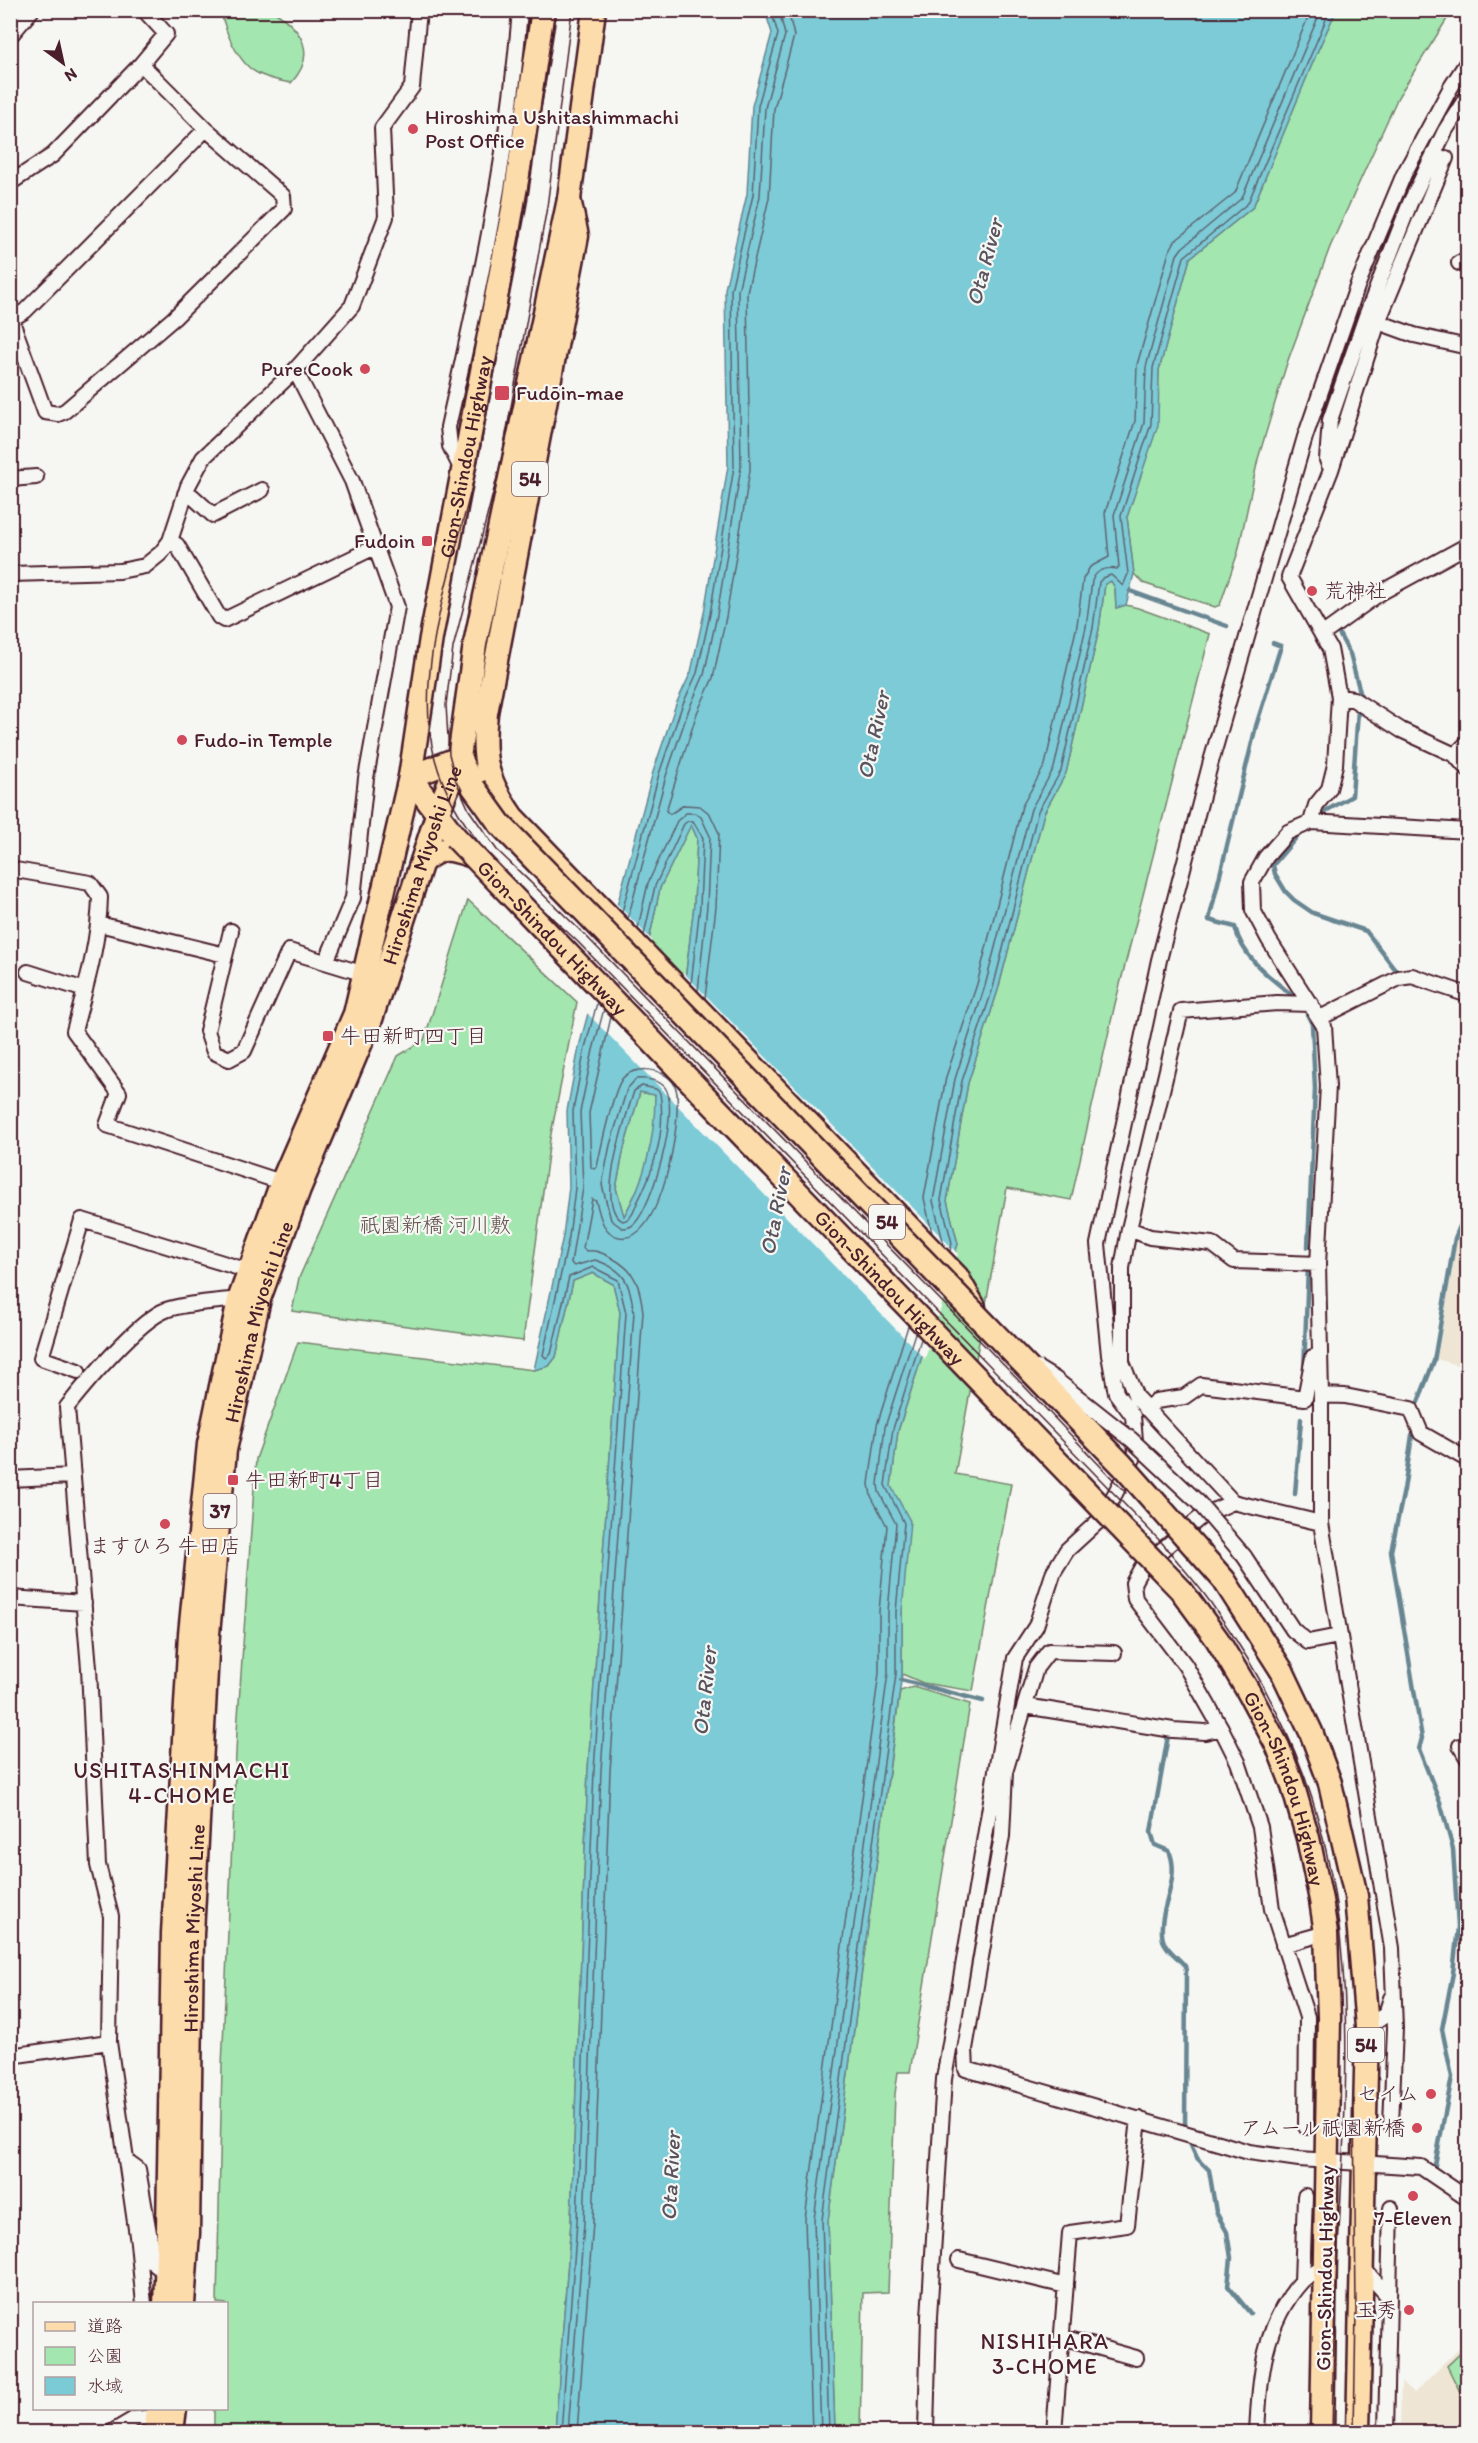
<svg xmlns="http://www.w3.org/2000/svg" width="1478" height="2443" font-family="Itim,'Klee One',sans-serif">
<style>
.built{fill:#eee5d4}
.green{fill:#a3e6af;stroke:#76826d;stroke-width:1.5}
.water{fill:#7bcbd7;stroke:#678692;stroke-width:1.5;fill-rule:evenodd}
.pier{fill:#f6f6f2}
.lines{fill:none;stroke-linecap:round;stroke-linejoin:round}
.shore{stroke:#5e6470;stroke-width:1.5}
.stream{stroke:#678692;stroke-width:4.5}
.minor-casing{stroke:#4a1f2b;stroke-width:18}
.primary-casing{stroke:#4a1f2b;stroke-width:27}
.trunk-casing{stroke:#4a1f2b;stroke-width:27}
.minor{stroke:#f6f6f2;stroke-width:14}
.primary{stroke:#fddcac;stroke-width:22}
.trunk{stroke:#fddcac;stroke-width:22}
.tram{stroke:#4a1f2b;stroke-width:1.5}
.minor-bridge-casing{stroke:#4a1f2b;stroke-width:18;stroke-linecap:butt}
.trunk-bridge-casing{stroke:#4a1f2b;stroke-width:27;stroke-linecap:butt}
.minor-bridge{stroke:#f6f6f2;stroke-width:14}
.trunk-bridge{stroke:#fddcac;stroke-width:22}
.poi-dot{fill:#d1495b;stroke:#f6f6f2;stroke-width:2}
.labels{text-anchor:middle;stroke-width:4.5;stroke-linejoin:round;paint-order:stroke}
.shield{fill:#f6f6f2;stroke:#7e6067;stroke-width:1.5}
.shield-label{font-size:20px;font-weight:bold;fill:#4a1f2b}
.poi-label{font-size:21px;fill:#4a1f2b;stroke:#f6f6f2;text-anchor:start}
.street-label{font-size:21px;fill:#4a1f2b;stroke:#f6f6f2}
.park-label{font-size:21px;fill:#60514c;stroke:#f6f6f2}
.water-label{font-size:22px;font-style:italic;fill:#59535f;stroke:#f6f6f2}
.neighbourhood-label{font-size:22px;letter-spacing:1.5px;fill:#4a1f2b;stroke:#f6f6f2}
</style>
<rect width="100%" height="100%" fill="#f6f6f2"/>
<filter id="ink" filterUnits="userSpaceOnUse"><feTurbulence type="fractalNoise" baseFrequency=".0167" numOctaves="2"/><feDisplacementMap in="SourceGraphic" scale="12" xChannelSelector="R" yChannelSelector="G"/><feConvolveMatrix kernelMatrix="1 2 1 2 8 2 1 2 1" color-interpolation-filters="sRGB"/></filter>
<g filter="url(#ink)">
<path class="built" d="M1467,1211V1368L1437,1359L1457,1238Z
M1467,2341V2432H1400L1401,2382L1414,2393Z"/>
<path class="green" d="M273,11C302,29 318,54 291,83C256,77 244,70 229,37C225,29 224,19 219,11Z
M1336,11H1452L1398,97L1330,247L1287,363L1258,459L1238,552L1220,605L1215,607L1143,583L1134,574L1127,517L1157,425L1159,370L1190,258L1253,207L1318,50Z
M1111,581L1115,588L1116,608L1126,605L1138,608L1210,634L1115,1004L1071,1200L1007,1188L955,1474L1011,1484L973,1691L923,1683L902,1674V1612L891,1486L898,1431L958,1244L947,1201L968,1083L998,990L1044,813L1066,773L1099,629L1105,584Z
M691,824L697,838L694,905L684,989L649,1006L647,950L660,888Z
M468,900L577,1002L550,1139L523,1341L292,1311L299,1278L398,1056L424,1040Z
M640,1092L655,1095V1126L644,1176L624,1217L616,1188L624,1148Z
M593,1273L613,1284L620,1312L588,1770L571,2222L555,2432H214V2409L226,2408V2304L217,2303L222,2066L237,1731L256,1459L298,1342L534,1370L549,1366L556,1357L573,1281Z
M913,1687L970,1704L910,2072H898L895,2094L888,2292L863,2293L860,2432H835L828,2221L900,1691Z
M1467,2347V2406L1447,2366Z"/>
<path class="water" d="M765,11H1336L1318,50L1253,207L1190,258L1159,370L1158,425L1127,517L1134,574L1126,605L1116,608L1115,588L1111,581L1105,584L1099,629L1066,773L1044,813L998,990L968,1083L947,1201L958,1244L898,1431L891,1486L910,1521L902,1612V1674L828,2221L835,2432H555L571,2222L588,1770L620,1312L613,1284L593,1273L573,1281L556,1357L549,1366L534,1370L563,1236L569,1187L567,1111L579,1047L653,772L676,704L691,672L704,613L728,466L725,289L747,194L752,106L772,33ZM691,825L697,838L694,905L684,989L649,1005L647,950L660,888ZM640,1092L655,1095C655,1139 646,1178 624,1216L616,1188L624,1148Z"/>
<path class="pier" d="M615,902L652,940L650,950L652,1001L682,987L683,972L958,1254L925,1359L586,1012Z"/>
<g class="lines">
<path class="shore" d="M622,912L659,774L682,706L697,673L710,614L734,467L731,290L753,195L758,106L778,34L771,10
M628,918L666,776L689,709L704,675L717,615L741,467L738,291L760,196L765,108L785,35L779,10
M638,928L648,883L677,821L686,813H695L701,817L710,836L707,906L698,991
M644,935L655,886L684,824L688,821H693L703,838L700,906L691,984
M705,998L716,907L719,833L710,814L700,806L684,805L670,814L666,811L697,713L713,678L726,617L750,470L747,292L769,198L774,109L794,36L788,10
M636,1079C646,1078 661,1080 666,1089C679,1112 653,1204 635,1223C632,1227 628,1228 622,1228L611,1220L602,1185L610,1145L627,1089Z
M642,1086L656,1089L660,1093C666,1130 654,1170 637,1203C634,1211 632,1219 623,1221C593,1207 627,1115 634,1091Z
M932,1233L924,1198L946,1077L977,984L1022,806L1045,765L1077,625L1083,579L1090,567L1109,557L1105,513L1135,421L1137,365L1169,252L1175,241L1235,193L1311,10
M944,1245L933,1201L955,1079L985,986L1031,809L1054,768L1086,627L1092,581C1096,570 1106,567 1117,569L1119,567L1114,515L1144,423L1146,367L1177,255L1182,248L1242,198L1321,10
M950,1251L952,1243L941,1200L962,1081L993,988L1038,811L1061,771L1093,628L1099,582L1103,578L1111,575L1123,586L1128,574L1121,516L1151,424L1153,368L1184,257L1248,203L1330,10
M561,2432L577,2222L594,1770L626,1313L618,1280L593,1267L569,1277L551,1354L546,1358L543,1355L569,1237L575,1188L573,1111L585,1048L597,1003
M568,2432L584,2223L601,1770L634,1312C629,1282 626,1270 595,1260L574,1266L571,1263L583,1188L580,1112L593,1050L604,1009
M577,2432L593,2223L610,1771L643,1312C640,1286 636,1271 612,1258C603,1253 596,1250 586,1251L583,1248L592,1199L596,1201C600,1215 602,1233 619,1237C659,1245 677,1138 677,1111C677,1102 679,1092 674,1084C665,1068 634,1064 622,1079C612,1093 601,1148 597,1167L594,1169L591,1167L589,1113L611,1017
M812,2432L805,2219L879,1673V1611L887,1526L871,1496L869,1484L877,1425L908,1326
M821,2432L814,2220L888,1673V1611L896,1524L879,1492L878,1484L885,1427L915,1333
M829,2432L822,2220L896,1674V1612L904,1523L885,1485L893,1429L921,1339"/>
<path class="stream" d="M1130,591L1227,626
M1346,625L1338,632L1350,654L1361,696
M1273,643L1281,646L1256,726L1209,920L1235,927C1242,957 1269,977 1292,995
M1322,813L1352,796L1358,710
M1300,833L1273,865L1275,874L1286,892L1294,900L1313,913L1366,931L1395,969
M1307,1014L1312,1024L1315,1089L1308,1247
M1304,1372L1308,1267
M1418,1402L1434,1361L1455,1238L1468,1207
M1412,1435L1404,1490L1391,1551L1422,1738L1419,1749L1440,1802L1453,1849L1458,1927L1453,1973L1442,2029L1452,2077L1434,2170
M1295,1494L1301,1419
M901,1680L983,1701
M1163,1735L1168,1736L1151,1832L1155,1845L1169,1851C1182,1880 1156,1911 1163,1940C1166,1950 1179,1958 1185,1966L1186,1970L1185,2127
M1189,2140L1197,2158L1209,2170L1216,2212L1227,2232L1231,2258L1228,2286L1250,2313"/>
<g class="minor-casing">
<path id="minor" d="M10,36L32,10
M10,183L53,155L141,64L166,34L144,10
M1459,263L1468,266
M10,316L45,412L58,414L65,411L174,318L284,209L283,196L206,129L141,64
M13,318L25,311L206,129
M1378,322L1414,335L1468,347
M295,370L352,481L397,607L366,778L353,898L326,962
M1329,465L1327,460L1330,420L1366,316L1410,203L1445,131L1468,95
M462,470L450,446L448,427C479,290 509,151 520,10
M10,479L36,477
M185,494L192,496L213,515L262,490
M170,541L177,545L219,617L224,620L375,547
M10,574L120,571L145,566L161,553L170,541L188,486L203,458L295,370L352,306L386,217L382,128L412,87L419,10
M1323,634L1380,593L1468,545
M1339,697L1353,699L1401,730L1455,755L1468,770
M1455,755L1468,742
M1311,822L1316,805L1329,789L1335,765L1339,697L1330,649L1289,577L1331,470L1378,322L1446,158
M10,869L90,883L100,897C99,943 86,986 74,1031L119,1093L107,1125L287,1184
M99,924L225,955
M231,931L207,1031L214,1052L229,1059L244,1051L289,951L371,976
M28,972L85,990
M1320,1018L1399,978L1412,976L1468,995
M1129,1229L1150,1237L1212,1244L1234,1261L1318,1264
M78,1371L41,1358L82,1220L249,1271
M1321,1395L1345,1396L1411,1409L1421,1433L1468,1460
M1146,1409L1156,1401L1184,1397L1201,1385L1305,1398L1313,1357L1319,1356
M10,1479L72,1476
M1233,1502L1136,1397L1122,1362V1268L1129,1229L1181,1011L1277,1003L1311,1004
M1244,1556L1293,1630L1308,1642L1339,1636
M10,1598L84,1603
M1114,1653L1049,1651L1036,1668L1005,1772L1002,1836L965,2049L966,2069L1249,2152L1299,2159L1421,2167L1468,2199
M1025,1706L1173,1730L1205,1732L1221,1728
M1460,1746L1468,1759
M1283,1945L1326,1933
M1367,2027L1386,2014L1391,1998
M10,2056L109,2042
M1391,2125L1395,2028L1392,1948L1321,1523V1395L1318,1264L1328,1086L1324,1026L1269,940L1253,910L1252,882L1266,857L1288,832L1311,822L1468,831
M1306,2127L1307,2017L1272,1909L1260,1827L1238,1762L1221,1728L1185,1665L1135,1599L1133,1583L1142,1567L1202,1516L1233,1502L1321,1523
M127,2161L138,2169L149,2233L152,2262L166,2274
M959,2260L1066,2286
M1361,2266L1388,2296
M1302,2281L1305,2196
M144,2304L138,2243L109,2042L111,1916L98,1865L89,1668L67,1407C86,1383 139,1320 166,1310C182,1304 225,1300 244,1299
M1062,2337L1136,2358
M112,2432L134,2419L164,2416
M926,2432L929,2317L944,2079L1015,1658L1036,1626L1054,1571L1067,1550L1103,1517L1136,1453L1133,1416L1116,1393L1109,1355L1098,1244L1159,960L1210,765L1305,437L1358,284L1404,174L1451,87L1468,61
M1054,2432L1070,2233L1127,2225L1139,2119
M1257,2432C1260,2377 1263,2324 1302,2281C1308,2275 1318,2270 1325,2265
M1386,2432L1391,2208"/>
</g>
<g class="primary-casing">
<g id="primary">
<path d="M422,862C443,844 451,849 475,857"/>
<path d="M165,2304L168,2230L173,1933L190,1634L209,1444L239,1300L282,1182L355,1014L410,777L459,758"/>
<path id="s1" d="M183,2304L188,2233L192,1934L208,1634L225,1450L259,1299L299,1189L371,1019L437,815L459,758"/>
<path d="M155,2432L158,2408"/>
<path d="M172,2432L175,2408"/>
</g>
</g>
<g class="trunk-casing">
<g id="trunk">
<path d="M569,199L577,236L486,713C481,759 486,780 513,818L957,1277L974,1307"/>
<path d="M474,788L459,758L475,644L569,199L594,10"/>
<path id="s2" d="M455,837L410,777L431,638L514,204L543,10"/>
<path d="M1282,1671L1311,1732L1330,1783L1356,1896L1367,2027L1358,2432"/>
<path id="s3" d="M1248,1691L1278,1747L1292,1783L1308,1838L1321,1900L1326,1933L1329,2017L1322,2432"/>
</g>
</g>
<use href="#minor" class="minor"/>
<use href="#primary" class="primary"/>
<use href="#trunk" class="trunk"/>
<path class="tram" d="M557,10C549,65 539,119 530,174C514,267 497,361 479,455C461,548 410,665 435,759C456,837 521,888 578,942L1163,1544C1180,1565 1198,1584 1213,1606C1250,1658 1282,1716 1304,1775C1367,1947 1342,2132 1335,2310C1333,2351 1333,2392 1332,2432
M572,10L547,207L513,396L501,462L453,648L446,705L449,754L456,781L469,810L497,850L585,935L1025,1387L1126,1493
M1354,2099L1356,2310L1354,2432"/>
<g class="minor-bridge-casing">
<path id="minor-bridge" d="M1037,1368L1055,1379L1132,1440L1198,1502L1244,1556"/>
</g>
<g class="trunk-bridge-casing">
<g id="trunk-bridge">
<path d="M474,788L500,824L1122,1465L1224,1580L1282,1671"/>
<path id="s4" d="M455,837L1181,1590L1217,1639L1248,1691"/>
</g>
</g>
<use href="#minor-bridge" class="minor-bridge"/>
<use href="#trunk-bridge" class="trunk-bridge"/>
</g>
</g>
<g class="poi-dot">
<circle cx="413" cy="129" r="6"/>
<circle cx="365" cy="369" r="6"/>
<rect x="494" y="385" width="16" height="16" rx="3"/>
<rect x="421" y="535" width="12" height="12" rx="3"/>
<circle cx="1312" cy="591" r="6"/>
<circle cx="182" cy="740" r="6"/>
<rect x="322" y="1030" width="12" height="12" rx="3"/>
<rect x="227" y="1474" width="12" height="12" rx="3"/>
<circle cx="165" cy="1524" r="6"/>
<circle cx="1431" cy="2094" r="6"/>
<circle cx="1417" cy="2128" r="6"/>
<circle cx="1413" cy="2196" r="6"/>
<circle cx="1409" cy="2310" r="6"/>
</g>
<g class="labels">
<g class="shield">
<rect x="512" y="462" width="36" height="34" rx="4.5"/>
<rect x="869" y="1205" width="36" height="34" rx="4.5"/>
<rect x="203.5" y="1494" width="33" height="34" rx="4.5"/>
<rect x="1348" y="2028" width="36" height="34" rx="4.5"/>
</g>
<g class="shield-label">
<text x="530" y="486">54</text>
<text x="887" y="1229">54</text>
<text x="220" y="1518">37</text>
<text x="1366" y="2052">54</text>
</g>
<g class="poi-label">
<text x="425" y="124">Hiroshima Ushitashimmachi<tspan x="425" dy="24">Post Office</tspan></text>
<text x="353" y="376" text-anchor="end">Pure Cook</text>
<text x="516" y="400">Fudōin-mae</text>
<text x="415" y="548" text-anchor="end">Fudoin</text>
<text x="1324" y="598">荒神社</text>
<text x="194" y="747">Fudo-in Temple</text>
<text x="340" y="1043">牛田新町四丁目</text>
<text x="245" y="1487">牛田新町4丁目</text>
<text x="165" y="1553" text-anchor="middle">ますひろ 牛田店</text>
<text x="1419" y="2101" text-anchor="end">セイム</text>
<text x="1405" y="2135" text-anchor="end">アムール祇園新橋</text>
<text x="1413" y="2225" text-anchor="middle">7-Eleven</text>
<text x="1397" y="2317" text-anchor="end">玉秀</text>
</g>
<g class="street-label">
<text dy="7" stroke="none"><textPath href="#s2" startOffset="400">Gion-Shindou Highway</textPath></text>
<text dy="7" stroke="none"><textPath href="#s1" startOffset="1474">Hiroshima Miyoshi Line</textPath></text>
<text dy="7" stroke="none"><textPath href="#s4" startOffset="140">Gion-Shindou Highway</textPath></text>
<text dy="7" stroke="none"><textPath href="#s4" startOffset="626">Gion-Shindou Highway</textPath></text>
<text dy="7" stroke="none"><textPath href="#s1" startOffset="988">Hiroshima Miyoshi Line</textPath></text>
<text dy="7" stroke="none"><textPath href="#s3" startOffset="105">Gion-Shindou Highway</textPath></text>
<text dy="7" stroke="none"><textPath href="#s1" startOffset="376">Hiroshima Miyoshi Line</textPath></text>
<text transform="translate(1325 2268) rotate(-89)" y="7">Gion-Shindou Highway</text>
</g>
<g class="park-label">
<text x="435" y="1232">祇園新橋 河川敷</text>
</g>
<g class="water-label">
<text transform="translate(984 262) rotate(-75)" y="8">Ota River</text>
<text transform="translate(873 735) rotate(-78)" y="8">Ota River</text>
<text transform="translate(775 1211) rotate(-79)" y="8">Ota River</text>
<text transform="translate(704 1691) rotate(-84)" y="8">Ota River</text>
<text transform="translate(670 2176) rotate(-87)" y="8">Ota River</text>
</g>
<g class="neighbourhood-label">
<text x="182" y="1778">USHITASHINMACHI<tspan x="182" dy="25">4-CHOME</tspan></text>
<text x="1045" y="2349">NISHIHARA<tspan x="1045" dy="25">3-CHOME</tspan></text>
</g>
</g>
<rect width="1478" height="2443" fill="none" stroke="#f6f6f2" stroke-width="36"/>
<rect x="18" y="18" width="1442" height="2407" fill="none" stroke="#4a1f2b" stroke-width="2" filter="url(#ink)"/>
<rect x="33" y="2302" width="195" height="108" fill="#f6f6f2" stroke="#b1a0a2" stroke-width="1.5"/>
<rect x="45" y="2322" width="30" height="9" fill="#fddcac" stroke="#b1a0a2" stroke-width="1.5"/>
<text x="87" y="2332" font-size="18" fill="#4a1f2b">道路</text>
<rect x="45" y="2347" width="30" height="18" fill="#a3e6af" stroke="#b1a0a2" stroke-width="1.5"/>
<text x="87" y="2362" font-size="18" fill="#4a1f2b">公園</text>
<rect x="45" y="2377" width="30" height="18" fill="#7bcbd7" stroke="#b1a0a2" stroke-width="1.5"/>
<text x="87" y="2392" font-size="18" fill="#4a1f2b">水域</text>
<g transform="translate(63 63) rotate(147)" stroke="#f6f6f2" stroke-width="4.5" paint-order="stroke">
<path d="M0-4.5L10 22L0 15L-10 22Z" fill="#4a1f2b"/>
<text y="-9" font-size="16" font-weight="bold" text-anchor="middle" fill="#4a1f2b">N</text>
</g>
</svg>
